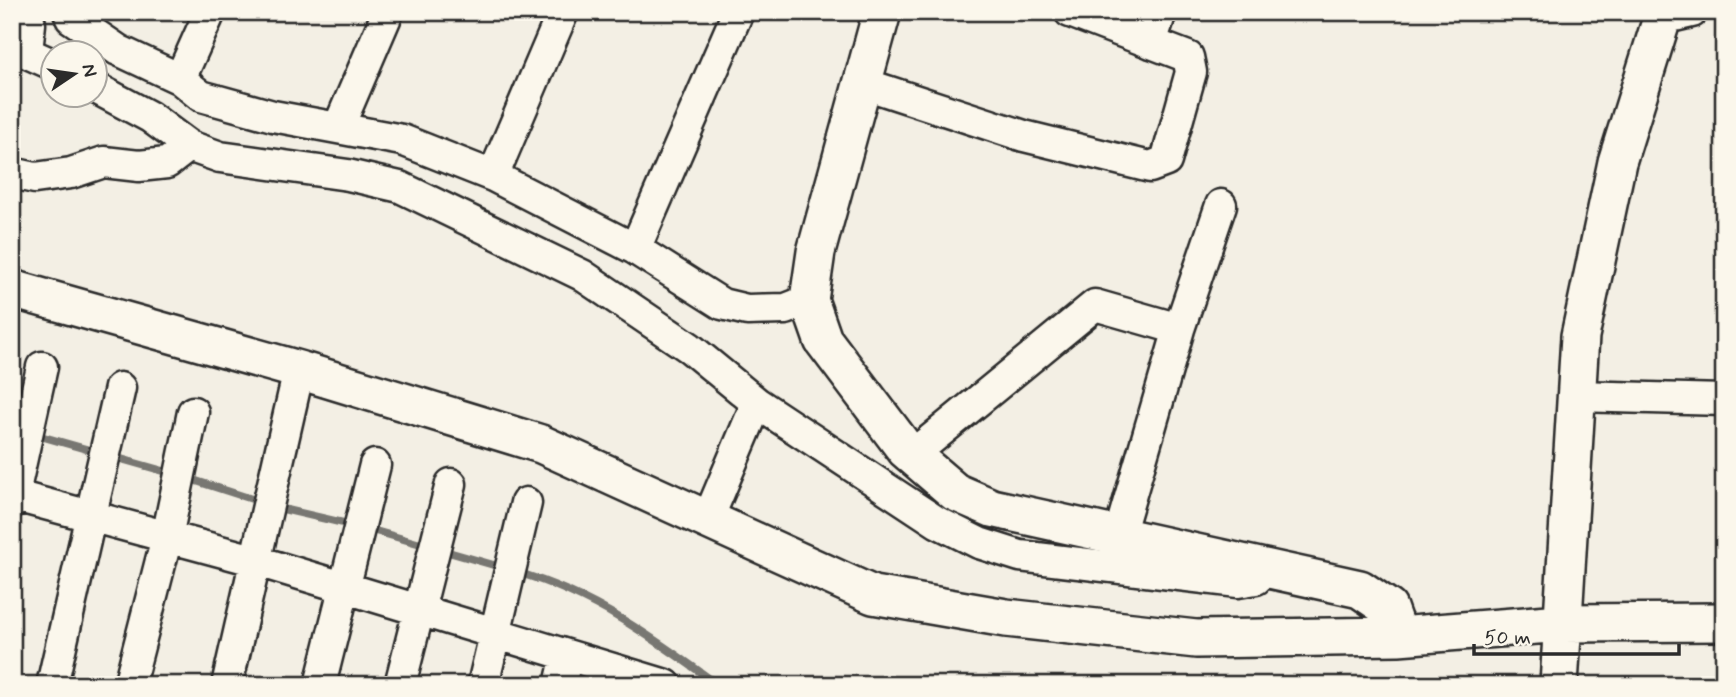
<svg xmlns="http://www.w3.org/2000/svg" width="1736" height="697" font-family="Mynerve,sans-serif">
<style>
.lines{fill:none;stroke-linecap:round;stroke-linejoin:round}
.stream{stroke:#787772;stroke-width:8}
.minor-casing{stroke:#2b2b2b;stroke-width:35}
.tertiary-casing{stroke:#2b2b2b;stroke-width:42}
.minor{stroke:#fbf7ec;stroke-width:30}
.tertiary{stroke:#fbf7ec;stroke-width:37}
</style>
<rect width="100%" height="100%" fill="#f3efe4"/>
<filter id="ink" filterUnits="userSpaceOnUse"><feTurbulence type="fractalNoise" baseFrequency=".0143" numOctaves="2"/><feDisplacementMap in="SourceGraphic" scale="14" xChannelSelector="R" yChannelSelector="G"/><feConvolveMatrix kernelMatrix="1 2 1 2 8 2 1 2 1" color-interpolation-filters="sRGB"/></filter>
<g filter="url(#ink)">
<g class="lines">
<path class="stream" d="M12,428L174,474
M187,478L283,509L352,525
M365,528L504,568
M516,572C593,594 655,639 718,685"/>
<g class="minor-casing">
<path id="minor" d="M27,12L30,24L27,51
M69,12L71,18L118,50L180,79L201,96L273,116L402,140L493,176L635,249L722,304L747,310L786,309L809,300
M1662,19L1692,12
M1151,43L1161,12
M12,46L52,64
M180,79L210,12
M862,83L1024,136L1150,167L1166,161L1191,72L1188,57L1070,12
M94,87L150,117L189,146L220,157L348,175L400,187L582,275L690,348L757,403L707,521
M339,126L388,12
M12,173L35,178L71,173L104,162L139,166L167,163L189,146
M493,176L563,12
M635,249L738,12
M1576,396L1724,400
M757,403L937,522L979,543L1020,556L1238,582L1256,579L1267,567
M912,455L1095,305L1179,329
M12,495L257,561L666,685
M12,503L42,367
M1119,535L1179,329L1221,205
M52,685L120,388
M129,685L167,537L193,412
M227,685L299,370
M320,685L375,465
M400,685L451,484
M483,685L526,503
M560,685L567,655"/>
</g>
<g class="tertiary-casing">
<path id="tertiary" d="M882,12L816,252L809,300L823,340L906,450L955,492L992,508L1360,589L1388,608L1398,636
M12,289L299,370L541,444L873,595L1006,618L1196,639L1398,636L1562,623L1724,622
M1559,685L1580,336L1617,162L1664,12"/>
</g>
<use href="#minor" class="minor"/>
<use href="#tertiary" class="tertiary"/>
</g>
</g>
<rect width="1736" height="697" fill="none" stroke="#fbf7ec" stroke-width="42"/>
<rect x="21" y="21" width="1694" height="655" fill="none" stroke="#2b2b2b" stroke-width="2.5" filter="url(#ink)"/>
<g transform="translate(74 74) rotate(77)"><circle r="33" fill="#fbf7ec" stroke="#a8a59f" stroke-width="2"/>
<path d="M0-5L12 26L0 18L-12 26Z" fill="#2b2b2b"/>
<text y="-10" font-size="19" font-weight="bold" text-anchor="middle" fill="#2b2b2b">N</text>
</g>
<path d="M1474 644v10h205v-10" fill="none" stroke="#2b2b2b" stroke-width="3.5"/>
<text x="1484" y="644" font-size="21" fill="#2b2b2b" stroke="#fbf7ec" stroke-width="5" paint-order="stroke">50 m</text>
</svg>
